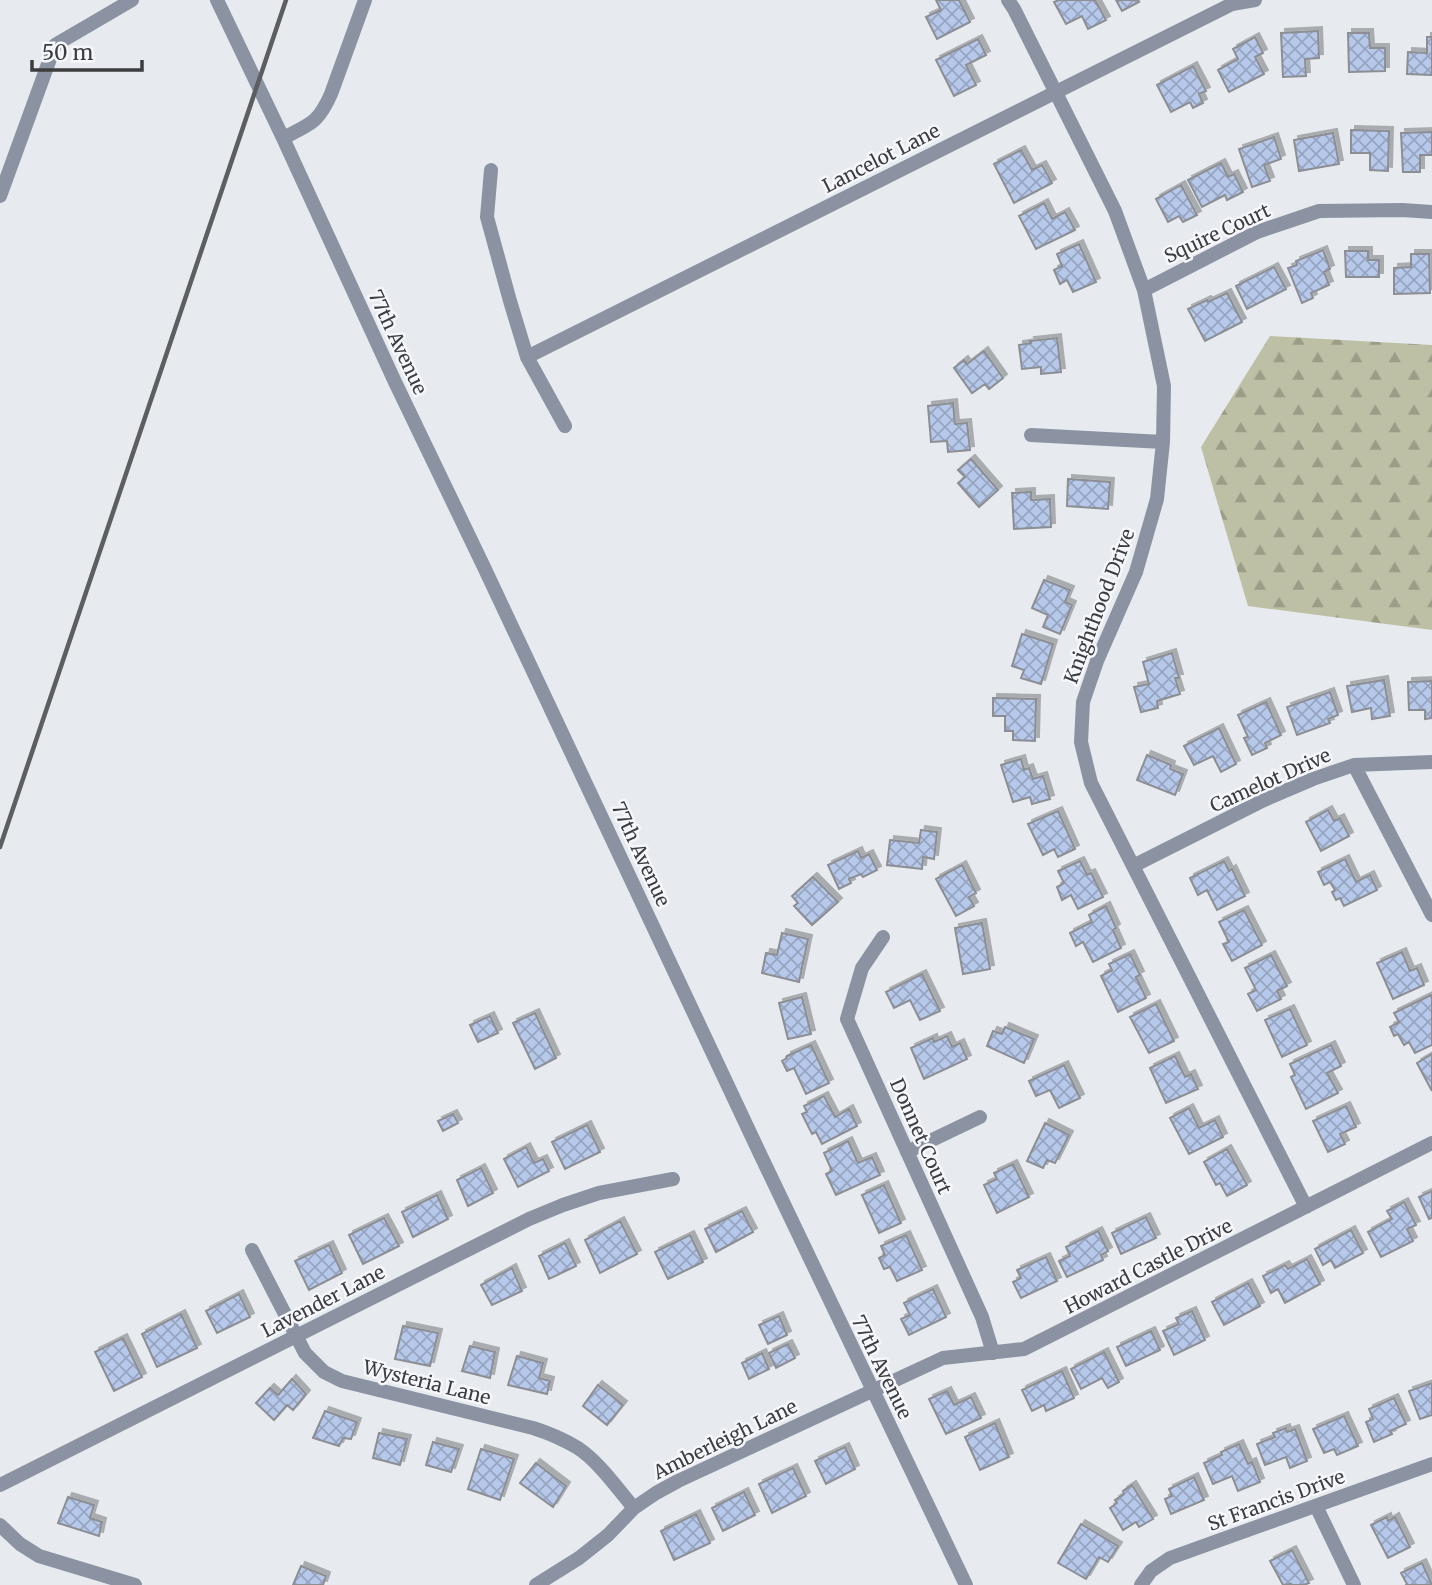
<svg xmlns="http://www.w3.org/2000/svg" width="1432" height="1585" font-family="Merriweather,serif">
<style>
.forest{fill:url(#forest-firs)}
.building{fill:url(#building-cross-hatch);stroke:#8c8e93;stroke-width:2;filter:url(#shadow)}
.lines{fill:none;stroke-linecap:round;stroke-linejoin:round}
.minor{stroke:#8b93a2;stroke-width:14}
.tertiary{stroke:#8b93a2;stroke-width:14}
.rail{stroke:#5d5e61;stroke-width:4.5}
.labels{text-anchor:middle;stroke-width:5;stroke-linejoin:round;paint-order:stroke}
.street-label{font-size:19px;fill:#3c3d3f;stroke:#f5f7fc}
</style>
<defs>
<pattern id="forest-firs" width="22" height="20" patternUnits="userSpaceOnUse" patternTransform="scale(1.75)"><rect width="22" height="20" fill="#bdc0a4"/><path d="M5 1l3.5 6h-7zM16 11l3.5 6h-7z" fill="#9b9d87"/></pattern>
<pattern id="building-cross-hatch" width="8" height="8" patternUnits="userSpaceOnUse" patternTransform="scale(1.75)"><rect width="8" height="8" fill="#b7c9eb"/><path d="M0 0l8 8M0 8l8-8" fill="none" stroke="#96a4c0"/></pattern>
<filter id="shadow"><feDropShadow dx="4" dy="-4" stdDeviation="0" flood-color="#0004"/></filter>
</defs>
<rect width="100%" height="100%" fill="#e7eaee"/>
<path class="forest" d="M1270,336L1432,345V630L1248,606L1201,447Z"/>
<path class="building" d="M936,0H959L970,22L937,39L926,17L941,10Z
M1059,0H1095L1106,20L1088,29L1082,16L1066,24L1054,2Z
M1116,0H1137L1139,2L1122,11Z
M1318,31L1319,58L1305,59L1306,76L1283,77L1281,33Z
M1348,33H1369L1370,48H1385V71L1349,72Z
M1255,37L1263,53L1255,57L1264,74L1229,92L1218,70L1238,59L1233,49Z
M1427,37H1432V75L1407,74L1408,52L1427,53Z
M978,39L986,55L966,65L976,85L954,96L936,60Z
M1193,66L1206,91L1199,94L1203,103L1193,108L1190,102L1171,112L1157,85Z
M1351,130L1389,131L1388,171L1370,170V153H1351Z
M1432,132V155H1420V172H1403L1401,133Z
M1333,133L1339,164L1299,171L1294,140Z
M1274,137L1281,159L1264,165L1270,181L1252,187L1239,149Z
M1021,150L1032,170L1042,165L1052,183L1014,203L994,164Z
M1221,163L1228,177L1234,174L1243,192L1227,200L1225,195L1202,207L1188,180Z
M1181,185L1197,215L1183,222L1179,216L1168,222L1156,199Z
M1044,203L1052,219L1065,212L1075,230L1036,249L1019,216Z
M1079,244L1096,282L1073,292L1067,280L1060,284L1054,270L1062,266L1057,254Z
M1323,250L1330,269L1324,272L1329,285L1311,293L1313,298L1302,303L1288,268L1297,265L1296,261Z
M1345,251H1368V260H1379V277H1346Z
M1411,254H1429L1430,293L1394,294V268L1411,267Z
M1274,267L1286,289L1247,309L1236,286Z
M1227,293L1242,322L1205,341L1188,309L1207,300L1208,302Z
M1057,338L1061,372L1041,374V367L1022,369L1019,345L1031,343L1030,341Z
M984,351L1003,378L989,389L985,384L972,393L954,368L964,360L967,364Z
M953,403L955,424L967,423L970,450L948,452L947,441L931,442L928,406Z
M971,459L998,490L979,507L958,483L965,477L958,470Z
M1068,479L1110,482L1108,509L1067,506Z
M1031,492V500L1050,499L1051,527L1014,529L1012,493Z
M1044,580L1070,590L1065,602L1072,605L1060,634L1043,627L1048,615L1032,608Z
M1022,634L1053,644L1041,684L1021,678L1024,670L1012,666Z
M1172,653L1179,678H1175L1180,694L1157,701L1158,708L1141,712L1134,687L1149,684L1143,662Z
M1384,680L1390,716L1372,719L1371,708L1352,712L1347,686Z
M1432,681V718L1425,719V710H1409L1408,682Z
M1330,692L1338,715L1328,719L1330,723L1297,735L1287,707Z
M993,698L1036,699L1035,741L1013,740V731H1005V716H993Z
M1266,702L1281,735L1265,743L1267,748L1252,755L1244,738L1248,737L1238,715Z
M1219,728L1236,764L1221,772L1213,756L1194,765L1184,746Z
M1147,755L1171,765L1170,769L1183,774L1175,795L1137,780Z
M1021,759L1024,770L1029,768L1033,779L1043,776L1050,799L1032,804L1030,797L1013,802L1001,765Z
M1328,810L1334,821L1340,818L1349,836L1321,851L1306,822Z
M1058,811L1075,849L1058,857L1054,849L1043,855L1028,824Z
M921,830L937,832L934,859L923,857L922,869L887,865L890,840L919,843Z
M858,851L861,858L869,854L877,870L863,877L861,874L849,879L851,883L839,889L828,865Z
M1345,859L1356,882L1370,875L1377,890L1344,906L1340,898L1336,900L1332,892L1335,890L1330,882L1324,885L1318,872Z
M1080,861L1087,875L1091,873L1103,897L1078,909L1071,895L1062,900L1057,887L1064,883L1058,871Z
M1224,861L1229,871L1232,869L1245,896L1217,910L1207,890L1198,895L1190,878Z
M962,865L976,893L969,897L974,906L956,916L936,879Z
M813,877L838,902L812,925L794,906L798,903L792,896Z
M1106,906L1116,928L1113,930L1121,948L1093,962L1083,942L1076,946L1070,933L1092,922L1089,915Z
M1244,910L1262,945L1232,961L1223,944L1229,942L1219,922Z
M982,923L990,969L963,974L955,928Z
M782,933L808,939L799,982L762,973L766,953L777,955Z
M1402,952L1410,971L1417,968L1424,985L1393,999L1377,963Z
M1130,954L1140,975L1136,977L1146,998L1118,1012L1101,976L1112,970L1109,964Z
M1271,955L1287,986L1277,991L1281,999L1257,1011L1248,994L1256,990L1245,968Z
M922,974L940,1011L920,1020L910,1000L894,1008L886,992Z
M1431,995L1432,998V1045L1415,1053L1409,1042L1404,1045L1398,1034L1394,1036L1390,1027L1399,1022L1394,1013Z
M802,997L811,1034L788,1039L779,1003Z
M1156,1004L1174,1041L1149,1053L1130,1017Z
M1290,1009L1307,1045L1282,1057L1265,1020Z
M535,1013L556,1058L535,1069L513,1023Z
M490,1016L498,1033L478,1042L470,1025Z
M1005,1027L1034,1039L1024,1063L987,1046L993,1031L1002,1034Z
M947,1036L952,1047L960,1043L967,1059L924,1079L911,1048L933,1038L934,1042Z
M811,1045L829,1083L806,1094L794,1068L787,1071L782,1061L787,1058V1056Z
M1331,1045L1341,1066L1327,1073L1338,1093L1306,1109L1291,1077L1295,1075L1290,1064Z
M1432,1054V1091L1417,1063Z
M1175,1056L1185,1077L1191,1074L1198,1089L1166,1103L1150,1068Z
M1064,1065L1080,1098L1059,1108L1050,1090L1036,1096L1029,1081Z
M824,1096L835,1117L849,1109L857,1126L822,1144L816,1132L812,1134L802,1114L807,1112L804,1106Z
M1346,1106L1356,1127L1340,1134L1345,1144L1328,1152L1313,1121Z
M1189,1108L1199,1128L1215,1120L1223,1137L1189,1154L1170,1118Z
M453,1114L458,1123L443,1131L438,1121Z
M1045,1123L1069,1135L1055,1163L1047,1160L1043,1168L1027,1161Z
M587,1125L600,1152L565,1169L552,1142Z
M848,1141L858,1163L872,1157L880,1175L836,1195L826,1174L832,1171L824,1153Z
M526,1147L534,1163L543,1159L549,1171L518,1187L504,1159Z
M1227,1149L1247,1185L1227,1196L1220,1183L1216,1185L1204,1162Z
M1013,1164L1029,1197L997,1213L984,1185L997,1179L994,1173Z
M481,1168L493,1193L468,1206L457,1180Z
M884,1185L901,1223L879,1233L862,1195Z
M1432,1191V1218L1429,1219L1419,1197Z
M437,1195L448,1219L413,1237L402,1212Z
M1404,1202L1416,1225L1407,1229L1413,1241L1381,1257L1368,1232L1392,1219L1387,1211Z
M742,1211L753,1232L716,1252L705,1229Z
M1146,1217L1156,1238L1121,1254L1112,1233Z
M384,1218L399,1246L363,1264L349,1235Z
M620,1221L637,1254L600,1273L585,1240Z
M1351,1230L1363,1253L1335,1268L1331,1260L1323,1265L1315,1249Z
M1098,1231L1108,1251L1101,1255L1103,1260L1067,1277L1059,1261L1070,1256L1066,1247Z
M690,1235L703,1262L668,1279L655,1252Z
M906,1235L922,1270L897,1281L890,1267L884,1269L879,1258L885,1255L881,1246Z
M565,1243L576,1266L549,1279L539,1256Z
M329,1245L342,1273L309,1290L295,1261Z
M1046,1257L1057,1281L1021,1298L1013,1282L1021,1278L1017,1270Z
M1307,1259L1320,1284L1285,1303L1278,1289L1271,1293L1263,1276L1285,1265L1288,1269Z
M512,1268L522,1291L492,1305L481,1285Z
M1248,1283L1260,1306L1224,1325L1212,1302Z
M933,1289L946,1317L909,1335L901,1319L910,1315L904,1303Z
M239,1294L250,1317L217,1333L206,1311Z
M1192,1311L1205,1340L1174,1355L1163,1331L1179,1324L1176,1318Z
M181,1314L197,1348L157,1367L142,1334Z
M779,1316L787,1335L768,1344L759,1325Z
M403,1326L438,1333L430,1366L395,1359Z
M1151,1331L1160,1350L1126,1366L1117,1347Z
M123,1338L142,1377L114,1391L95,1352Z
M788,1344L795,1358L776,1368L769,1353Z
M470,1346L495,1352L490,1378L462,1371Z
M1104,1352L1119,1382L1108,1388L1102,1378L1081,1389L1071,1369Z
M762,1353L769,1369L749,1379L742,1363Z
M517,1356L543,1363L539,1378L550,1381L547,1394L508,1385Z
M1062,1371L1074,1398L1046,1411L1044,1405L1032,1411L1022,1390Z
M292,1379L306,1394L293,1410L287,1405L274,1420L256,1403L270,1388L278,1395Z
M1432,1383V1415L1420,1419L1409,1391Z
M598,1385L623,1405L607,1425L583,1406Z
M947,1391L954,1405L971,1397L981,1418L946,1434L929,1399Z
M1394,1398L1406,1424L1390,1431L1392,1434L1374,1442L1366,1422L1373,1419L1369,1409Z
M325,1411L357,1422L351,1439L343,1438L339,1446L313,1438Z
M1344,1416L1358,1446L1337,1455L1334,1449L1324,1453L1313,1429Z
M995,1423L1009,1457L980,1470L965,1437Z
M1286,1428L1287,1432L1295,1429L1307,1461L1290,1468L1286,1457L1265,1465L1257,1444L1275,1437L1273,1433Z
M379,1433L407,1439L400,1465L373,1458Z
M433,1442L459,1449L451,1472L426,1465Z
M1239,1444L1248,1464L1252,1462L1260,1482L1238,1491L1232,1476L1213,1484L1204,1463L1222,1455L1221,1452Z
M845,1447L855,1469L826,1484L815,1461Z
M481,1449L514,1459L500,1500L468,1489Z
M536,1463L566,1486L553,1507L520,1483Z
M793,1468L806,1496L772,1513L759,1484Z
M1194,1477L1204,1500L1171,1514L1165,1499L1172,1496L1169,1489Z
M1132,1485L1153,1519L1139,1527L1136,1522L1123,1530L1110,1508L1117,1503L1115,1500L1124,1494L1123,1491Z
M744,1492L755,1515L723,1531L712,1508Z
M68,1497L94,1505L90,1518L102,1522L99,1536L58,1523Z
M696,1514L710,1543L674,1560L661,1531Z
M1387,1517L1388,1521L1395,1517L1410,1547L1388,1558L1371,1525Z
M1081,1524L1118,1546L1108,1562L1099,1557L1086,1579L1058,1563Z
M1292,1550L1309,1583L1304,1585H1291V1584L1283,1585L1270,1561Z
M1422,1563L1432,1585H1406L1407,1584L1401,1573Z
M301,1566L326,1576L323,1585H293Z"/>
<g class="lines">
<path class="minor" d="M1008,0L1014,9L1115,211L1144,290L1164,386L1163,442L1157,499L1136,572L1097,661L1083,702L1081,742L1091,783L1306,1207
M491,170L487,217L510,301L527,357L565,426
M0,196L55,45L132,0
M1144,290L1257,232L1319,211L1402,210L1432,212
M527,357L1232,4L1255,0
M1031,435L1163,442
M1354,765L1432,915
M1133,866L1264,800L1313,779L1354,765L1432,762
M883,937L862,968L847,1019L982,1317L993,1353
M907,1152L980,1117
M252,1250L305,1353L324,1372L342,1381L533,1428C549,1433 563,1439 578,1448C599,1462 617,1488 634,1508
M0,1485L529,1219L563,1205L599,1193L673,1179
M1316,1506L1354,1585
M0,1525L20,1544L39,1556L135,1585
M536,1585L579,1558L608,1535L634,1508L656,1493L678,1481L943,1358L1024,1349L1432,1143
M1141,1585L1151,1571L1170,1558L1432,1464"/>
<path class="tertiary" d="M217,0L283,138L395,382L483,565L761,1156L966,1585
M283,138C311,124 318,123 331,94L365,0"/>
<path class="rail" d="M0,847L286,0"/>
</g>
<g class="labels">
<g class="street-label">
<text transform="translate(881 158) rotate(-27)" y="7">Lancelot Lane</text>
<text transform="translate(1217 233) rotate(-25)" y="7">Squire Court</text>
<text transform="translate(398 342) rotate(65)" y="7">77th Avenue</text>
<text transform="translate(1099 606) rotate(-69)" y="7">Knighthood Drive</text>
<text transform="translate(1270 780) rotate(-24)" y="7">Camelot Drive</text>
<text transform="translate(641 854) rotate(65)" y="7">77th Avenue</text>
<text transform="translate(921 1136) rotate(66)" y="7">Donnet Court</text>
<text transform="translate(1148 1266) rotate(-27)" y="7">Howard Castle Drive</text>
<text transform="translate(323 1301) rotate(-27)" y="7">Lavender Lane</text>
<text transform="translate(882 1367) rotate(64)" y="7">77th Avenue</text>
<text transform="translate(427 1382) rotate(14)" y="7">Wysteria Lane</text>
<text transform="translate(725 1439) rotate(-26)" y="7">Amberleigh Lane</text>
<text transform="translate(1276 1500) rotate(-20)" y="7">St Francis Drive</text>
</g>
</g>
<path d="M32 60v10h110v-10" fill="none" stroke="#3c3d3f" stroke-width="3.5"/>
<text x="42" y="60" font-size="21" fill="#3c3d3f" stroke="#f5f7fc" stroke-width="5" paint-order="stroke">50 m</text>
</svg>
